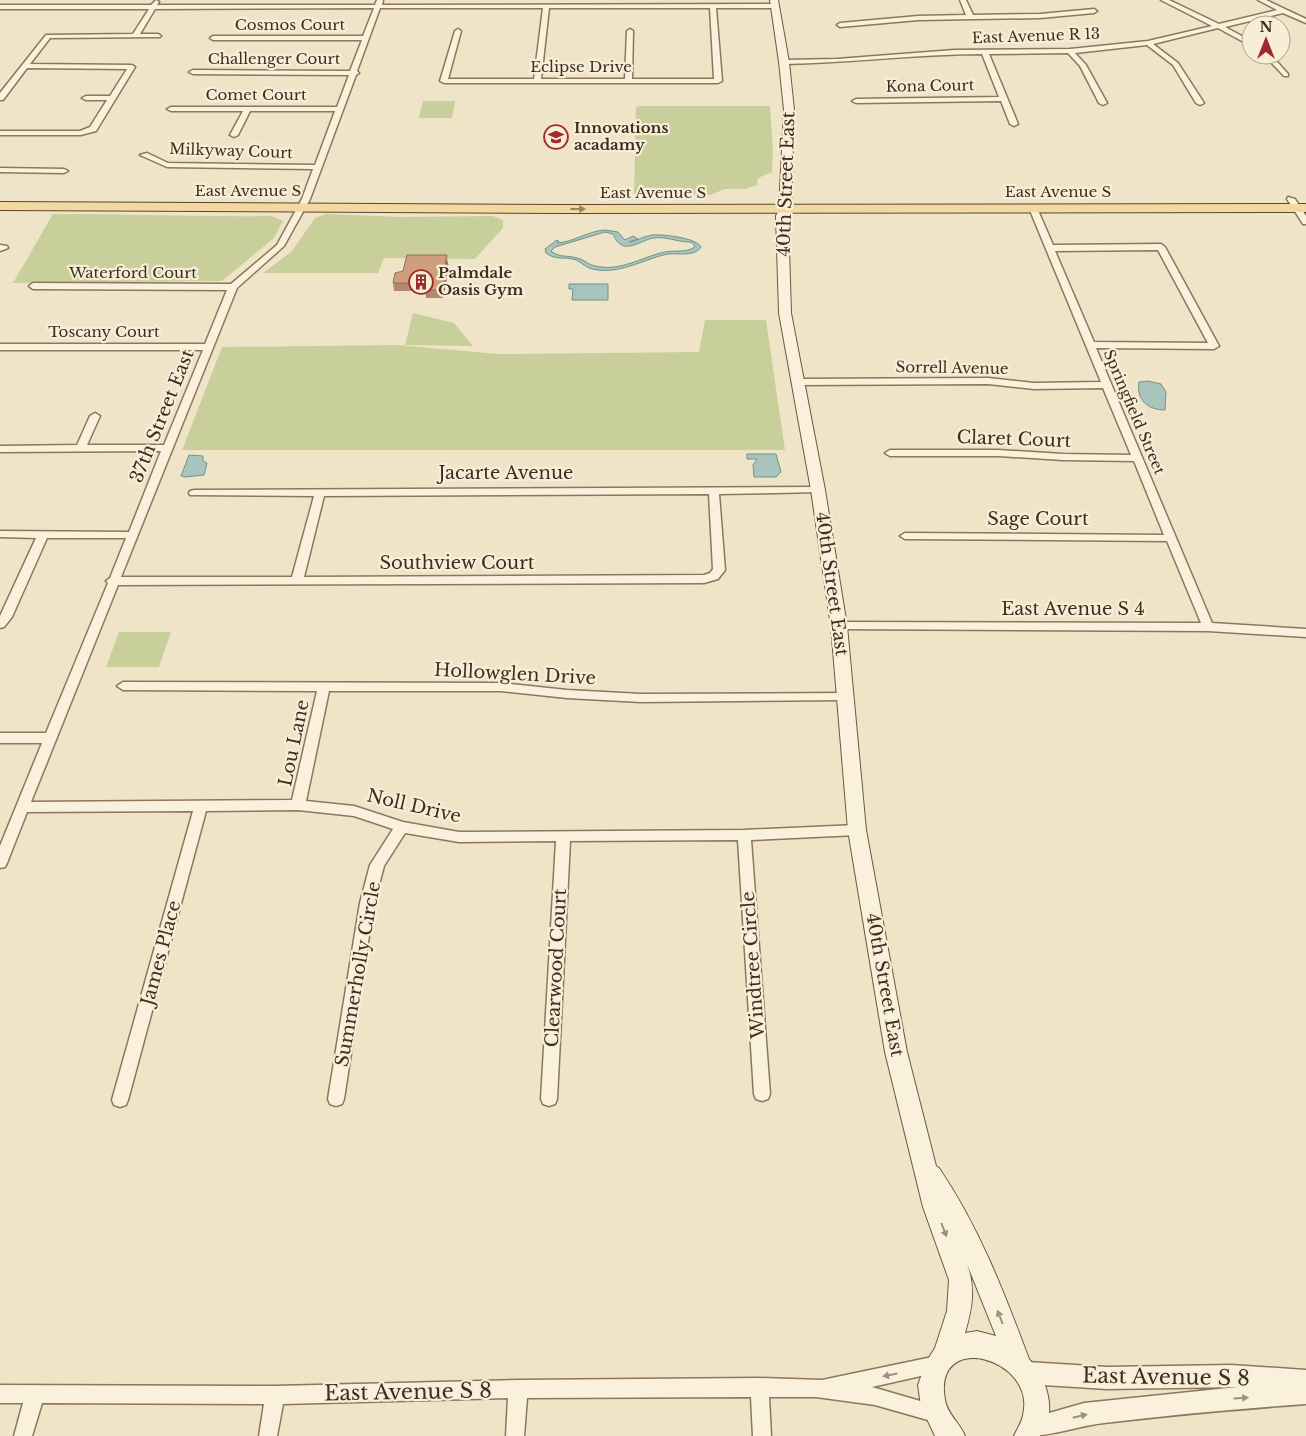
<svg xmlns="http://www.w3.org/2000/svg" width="1306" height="1436" font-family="'Libre Baskerville',serif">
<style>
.green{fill:#c9cf9b}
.water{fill:#a9c4bc;stroke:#6f938a;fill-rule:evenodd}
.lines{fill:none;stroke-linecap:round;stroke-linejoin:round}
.minor-casing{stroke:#8d765c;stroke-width:3}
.tertiary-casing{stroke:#8d765c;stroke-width:3}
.secondary-casing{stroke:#6f573f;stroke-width:2}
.primary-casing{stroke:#5b4430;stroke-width:2}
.minor{fill:#faf1dc;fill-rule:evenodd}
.tertiary{fill:#faf1dc;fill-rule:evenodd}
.secondary{fill:#faf1dc;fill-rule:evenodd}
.primary{fill:#f3d9a0;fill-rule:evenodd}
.wall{fill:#b2896c}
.shaded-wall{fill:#916f58}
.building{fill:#cf9f7d;stroke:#916f58}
.oneway{fill:#988460}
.oneway2{fill:#9c907e}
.labels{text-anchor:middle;stroke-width:4.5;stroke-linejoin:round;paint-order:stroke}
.far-street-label{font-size:15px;fill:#3d2e20;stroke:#f7eed8}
.far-poi-label{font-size:15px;font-weight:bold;fill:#3d2e20;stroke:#f7eed8;text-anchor:start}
.street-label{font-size:18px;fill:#3d2e20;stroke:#f7eed8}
.near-street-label{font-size:21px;fill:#3d2e20;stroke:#f7eed8}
</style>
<rect width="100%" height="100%" fill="#f0e4c8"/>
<path class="green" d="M423,101H455L452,118H419Z
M640,106H770L773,151L772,172L758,178L757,185L746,189H725L710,195L634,194L636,107Z
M53,214C126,214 198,217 272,216L283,221L274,238L222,281L13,283Z
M326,214L402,217L493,216L503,220V228L475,259L384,258L378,273H263L292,251L315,218Z
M413,313L454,323L473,346L405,345Z
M705,320H766L785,450H182L222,347L398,345L498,354L699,352Z
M119,632H171L159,667H106Z"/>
<path class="water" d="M605,230L618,232L625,240L633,236L638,239L629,242C637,241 644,236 652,235C663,234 697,238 701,247C695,257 679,253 668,254C643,259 616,277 589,268C584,266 581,262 576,260C565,256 556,261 546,253L545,249L557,240L559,241L557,243C574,242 588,231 605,230ZM605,232L613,234C614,236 615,239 617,241C626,254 643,239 654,238C665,236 678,242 689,242L693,243L695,247C686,253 675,250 665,252C641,257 621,272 595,266C588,265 584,259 577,258C568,255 559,258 551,251L555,247Z
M569,284H608V300H572L573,289H569Z
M1148,381L1161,384L1166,392L1165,410C1148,410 1136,400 1139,382Z
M747,454H776L781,472L776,477H754L753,465L757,459H747Z
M189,455L203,456V461L207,463L204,475L186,477L181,476Z"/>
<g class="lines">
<g class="minor-casing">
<path id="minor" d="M156,0L159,2L157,5H375L377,0H383L382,5L775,4L778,6L775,8H716L722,81L718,83H444L440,81L455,31L458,29L461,31L448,79H534L543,8H380L357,71L359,73L356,75L310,199L284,246L237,288L121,577H292L314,496L190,495L189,493L190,491L194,490L818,487L823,490L822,492L719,494L725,570L718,579L704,583L118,585L31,802L292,800L317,691L123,690L117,686L123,682L501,683L567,690L641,694L850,693L852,696L850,699L846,700L641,702L567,698L501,691H329L306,801L354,806L403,822L459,832L744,830L857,825L862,826L864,830L862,834L857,835L751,840L770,1094L768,1099L762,1101L756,1099L754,1094L738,840L570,841L557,1099L555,1104L549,1106L543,1104L541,1099L556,841L459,842L405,833L384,866L374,903L344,1099L342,1104L336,1106L330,1104L328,1099L360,903L370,865L393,829L354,816L298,810L206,811L128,1100L126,1105L120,1107L114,1105L112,1100L193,811L27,812L7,863L5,867L0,868V846L42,743H0V733H46L108,583L106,581L110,578L126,538H47L12,617L4,627L0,628V616L36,538L0,537V531L129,532L161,451L0,452V446L77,445L90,416L95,413L100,416L87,445H164L203,350H0V344H205L227,290L33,289L29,286L33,283L231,284L277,245L302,199L313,169L167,167L140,155L147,153L168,163L315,165L335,111H250L238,135L234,137L230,135L243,111H171L167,109L171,107H337L349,75L193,74L189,72L193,70L350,71L362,40H213L210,38L213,36H363L374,8L155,9L140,34H158L161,36L160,37L50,38L30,64L132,65L135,67L96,131L81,135H0V131H80L90,127L107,100H86L82,98L86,96H110L127,69L27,68L3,100H0V93L46,35L133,34L149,9H0V5H151ZM549,8H710L714,79H632L633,31L630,29L627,31L625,79H541ZM709,494L713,569L710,573L704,575L304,577L324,496Z
M960,0H966L973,15L1040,14L1094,9L1097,11L1094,13L1040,18L918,20L840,27L837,25L840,23L918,16L966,15Z
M1161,0H1169L1219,24L1277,10L1258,0H1266L1306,19V23L1283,13L1225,27L1251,41V46L1218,28L1153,44L1178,63L1204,103L1200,105L1196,103L1173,65L1147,45L1075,53L1086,65L1107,103L1103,105L1099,103L1080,66L1068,53L989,54L1018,124L1014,126L1010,124L1001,101L856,103L852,101L856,99L999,97L982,54C916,54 850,63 784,64L781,62L784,60L837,59L954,50L1070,49L1148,41L1212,26Z
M1264,55H1271L1288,74V76H1284Z
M0,168L64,169L68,171L64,173L0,172Z
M1288,197L1295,199L1306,216V224H1303L1287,199Z
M1030,206L1037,208L1053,245L1161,244L1165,247L1219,346L1214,349L1096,348L1212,623L1306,629V637L1208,631L835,629L833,626L839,622L1201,623L1167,541L905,539L900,536L905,533L1164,535L1134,461L1063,460L998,456H890L885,453L890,450H998L1063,454L1131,455L1103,388L1034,389L988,384L797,385L792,382L797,379L988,378L1034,383L1101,382L1029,208ZM1158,250L1208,343L1094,342L1055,251Z
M0,245L7,246L8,248L0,251Z
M937,1356L943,1359L946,1365L943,1371L872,1387L941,1407L944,1413L941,1419L935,1422L875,1405L816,1397H769L771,1436H753L751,1397L527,1398L524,1436H506L508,1398L283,1404L277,1436H259L264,1404L42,1403L32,1436H14L23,1403H0V1385L275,1386L518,1380L759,1378L822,1380Z"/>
</g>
<g class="tertiary-casing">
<path id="tertiary" d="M1027,1362L1107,1367L1231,1365L1306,1370V1404C1239,1409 1171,1415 1104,1423C1077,1426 1053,1436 1026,1436L1022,1428L1025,1420L1084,1403L1238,1387L1107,1389L1027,1384L1019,1381L1016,1373L1019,1365Z"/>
</g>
<g class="secondary-casing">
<path id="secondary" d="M770,0H778L789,62L794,110L791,209L788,216L791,313L825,490L847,626L866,830L907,1052L936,1166L939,1168C979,1227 1004,1292 1029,1359C1042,1373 1051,1394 1049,1414C1048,1421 1043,1429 1040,1436H1014C1017,1429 1022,1422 1023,1415C1037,1358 932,1329 945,1400C947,1414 960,1423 965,1436H935L921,1406L918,1385L926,1362L935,1348L947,1311L949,1280L923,1207L885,1052L848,830L831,626L811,490L779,313L776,216L779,209L784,110L779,62ZM967,1264L996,1336L977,1331L965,1333C972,1308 976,1289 967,1264Z"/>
</g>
<g class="primary-casing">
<path id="primary" d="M0,202L568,205L1306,204V212L568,213L0,210Z"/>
</g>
<use href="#minor" class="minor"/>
<use href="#tertiary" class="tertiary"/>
<use href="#secondary" class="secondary"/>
<use href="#primary" class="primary"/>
</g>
<path class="wall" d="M448,262V272L443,298H426L425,291H394L393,283L403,271Z"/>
<path class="shaded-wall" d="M447,255L448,272L443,298L442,290Z"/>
<path class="building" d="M407,255H447L445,264H448L442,290H425L427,283H393L395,273L403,271Z"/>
<defs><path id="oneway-solid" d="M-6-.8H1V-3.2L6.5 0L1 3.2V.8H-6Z" transform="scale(1.25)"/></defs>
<use class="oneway" href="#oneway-solid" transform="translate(578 209)"/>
<g class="oneway2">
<use href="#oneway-solid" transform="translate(944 1230) rotate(69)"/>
<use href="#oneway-solid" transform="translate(1000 1317) rotate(-111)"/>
<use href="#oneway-solid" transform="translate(890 1375) rotate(169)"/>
<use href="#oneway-solid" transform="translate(1241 1398) rotate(-4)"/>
<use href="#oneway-solid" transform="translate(1080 1416) rotate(-13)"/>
</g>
<defs>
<g id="school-ring" transform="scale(1.25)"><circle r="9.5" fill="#f7eed8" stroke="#9e2a2b" stroke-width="1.5"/><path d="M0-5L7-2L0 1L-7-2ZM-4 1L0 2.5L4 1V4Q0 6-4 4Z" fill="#9e2a2b"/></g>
<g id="building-ring" transform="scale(1.25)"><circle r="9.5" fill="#f7eed8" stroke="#9e2a2b" stroke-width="1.5"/><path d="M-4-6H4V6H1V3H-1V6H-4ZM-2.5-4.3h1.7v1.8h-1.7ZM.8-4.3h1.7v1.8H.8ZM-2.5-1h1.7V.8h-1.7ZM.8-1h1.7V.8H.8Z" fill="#9e2a2b"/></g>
</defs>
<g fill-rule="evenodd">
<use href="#school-ring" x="556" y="137"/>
<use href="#building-ring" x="421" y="282"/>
</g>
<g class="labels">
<g class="far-street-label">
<text x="290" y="30">Cosmos Court</text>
<text transform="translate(1036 36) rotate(-2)" y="5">East Avenue R 13</text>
<text x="274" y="64">Challenger Court</text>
<text x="581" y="72">Eclipse Drive</text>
<text transform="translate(930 86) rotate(-1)" y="5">Kona Court</text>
<text x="256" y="100">Comet Court</text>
<text transform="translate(231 151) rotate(2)" y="5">Milkyway Court</text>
<text x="248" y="196">East Avenue S</text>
<text x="1058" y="197">East Avenue S</text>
<text x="653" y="198">East Avenue S</text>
<text x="133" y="278">Waterford Court</text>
<text x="104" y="337">Toscany Court</text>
<text transform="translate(952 368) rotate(1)" y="5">Sorrell Avenue</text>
<text transform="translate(1134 412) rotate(67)" y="5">Springfield Street</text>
</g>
<g class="far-poi-label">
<text x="574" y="133">Innovations<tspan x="574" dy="17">acadamy</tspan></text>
<text x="438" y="278">Palmdale<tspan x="438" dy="17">Oasis Gym</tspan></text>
</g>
<g class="street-label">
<text transform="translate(786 184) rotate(-88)" y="6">40th Street East</text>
<text transform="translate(162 416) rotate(-68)" y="6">37th Street East</text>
<text transform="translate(1014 439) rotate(2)" y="6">Claret Court</text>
<text x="506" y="479">Jacarte Avenue</text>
<text x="1038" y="525">Sage Court</text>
<text x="457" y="569">Southview Court</text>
<text transform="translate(832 584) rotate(82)" y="6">40th Street East</text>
<text x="1073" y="615">East Avenue S 4</text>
<text transform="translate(515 674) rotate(3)" y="6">Hollowglen Drive</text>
<text transform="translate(294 743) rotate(-78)" y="6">Lou Lane</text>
<text transform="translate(414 806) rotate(13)" y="6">Noll Drive</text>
<text transform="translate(161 953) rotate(-75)" y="6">James Place</text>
<text transform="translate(753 965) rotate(-94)" y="6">Windtree Circle</text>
<text transform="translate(556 968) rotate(-87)" y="6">Clearwood Court</text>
<text transform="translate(358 974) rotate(-80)" y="6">Summerholly Circle</text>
<text transform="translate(885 985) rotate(80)" y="6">40th Street East</text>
</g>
<g class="near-street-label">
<text transform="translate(1166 1377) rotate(1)" y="7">East Avenue S 8</text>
<text transform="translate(408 1392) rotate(-1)" y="7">East Avenue S 8</text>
</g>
</g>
<g transform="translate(1266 40)"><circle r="24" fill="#f7eed8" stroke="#ada18e"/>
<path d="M0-4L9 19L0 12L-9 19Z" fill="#9e2a2b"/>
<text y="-8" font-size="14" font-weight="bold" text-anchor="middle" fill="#3d2e20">N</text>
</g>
</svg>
